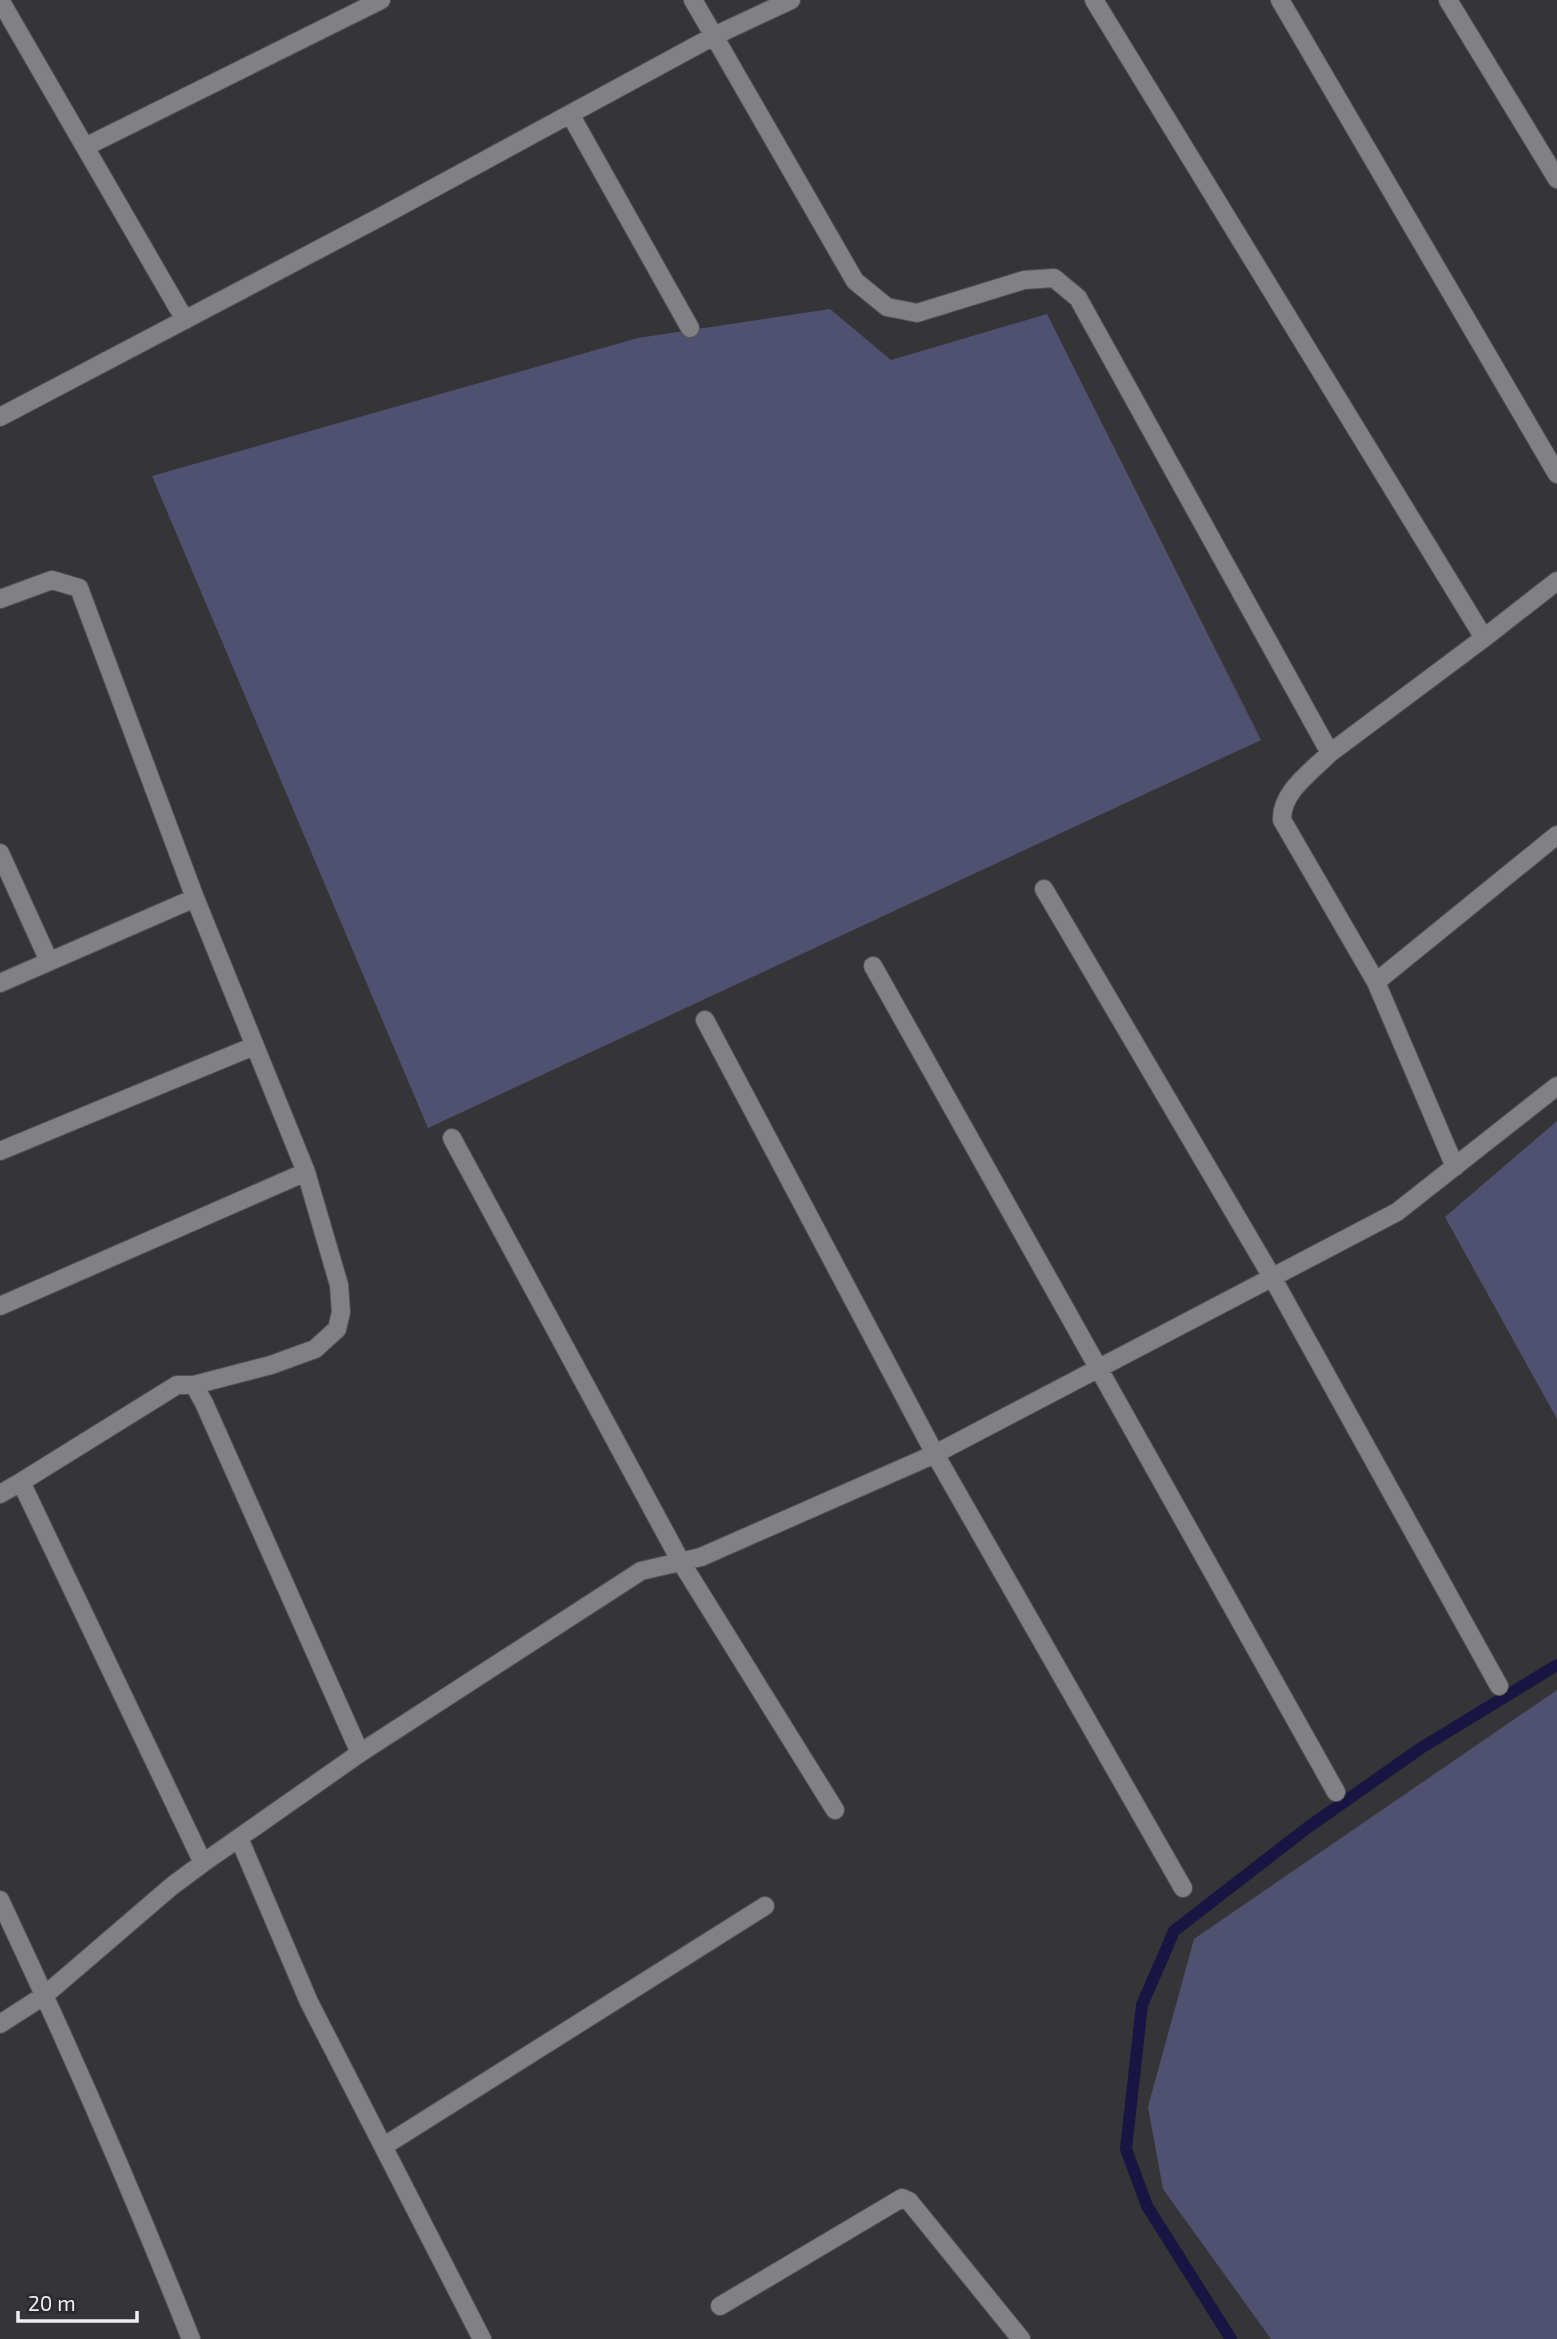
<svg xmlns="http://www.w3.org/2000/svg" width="1557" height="2339" font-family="'Exo 2',sans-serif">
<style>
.green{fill:#505171}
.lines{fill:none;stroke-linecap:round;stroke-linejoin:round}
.stream{stroke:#191542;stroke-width:12}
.minor-casing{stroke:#535356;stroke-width:20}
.minor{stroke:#818183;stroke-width:18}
</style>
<rect width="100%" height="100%" fill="#353538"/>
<path class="green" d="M830,309L891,360L1047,314L1261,740L428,1128L152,476L638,338Z
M1557,1121V1419L1445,1217Z
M1557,1690V2339H1271L1163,2189L1148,2107L1194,1939Z"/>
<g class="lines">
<path class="stream" d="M1231,2339L1147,2206L1126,2149L1142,2005L1174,1931L1307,1828L1421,1748L1557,1665"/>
<g class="minor-casing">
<path id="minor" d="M0,0L185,320
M791,0L714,36L855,281L887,307L917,313L1024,280L1054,278L1078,298L1330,753L1484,638L1557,581
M1094,0L1484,638
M1280,0L1557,474
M1448,0L1557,179
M570,114L690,328
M85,147L381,0
M0,417L384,215L714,36L693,0
M0,599L52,580L79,588L195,898L306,1172L339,1285L341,1312L337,1329L315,1349L271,1365L194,1385
M1330,753C1311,772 1281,792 1282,820L1376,982L1557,835
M0,853L49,961
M1044,889L1272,1277L1499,1686
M873,966L1336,1792
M1376,982L1455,1167
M0,983L195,898
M705,1020L935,1454L1183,1888
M452,1138L681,1562L835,1810
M0,1151L254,1046
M0,1306L306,1172
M21,1482L177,1385H194L204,1403L360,1753
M0,1494L21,1482L203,1863
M239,1838L309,2002L482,2339
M0,1900C68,2044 132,2191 191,2339
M0,2024L45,1995L172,1886L203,1863L360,1753L641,1571L701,1557L935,1454L1397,1212L1557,1086
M384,2146L765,1906
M720,2306L902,2198L909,2201L1021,2339"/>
</g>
<use href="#minor" class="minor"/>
</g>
<path d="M18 2311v10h119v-10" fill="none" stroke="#efeff1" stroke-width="3.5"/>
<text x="28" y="2311" font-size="21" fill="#efeff1" stroke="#2b2b2e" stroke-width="5" paint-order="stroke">20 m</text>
</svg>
